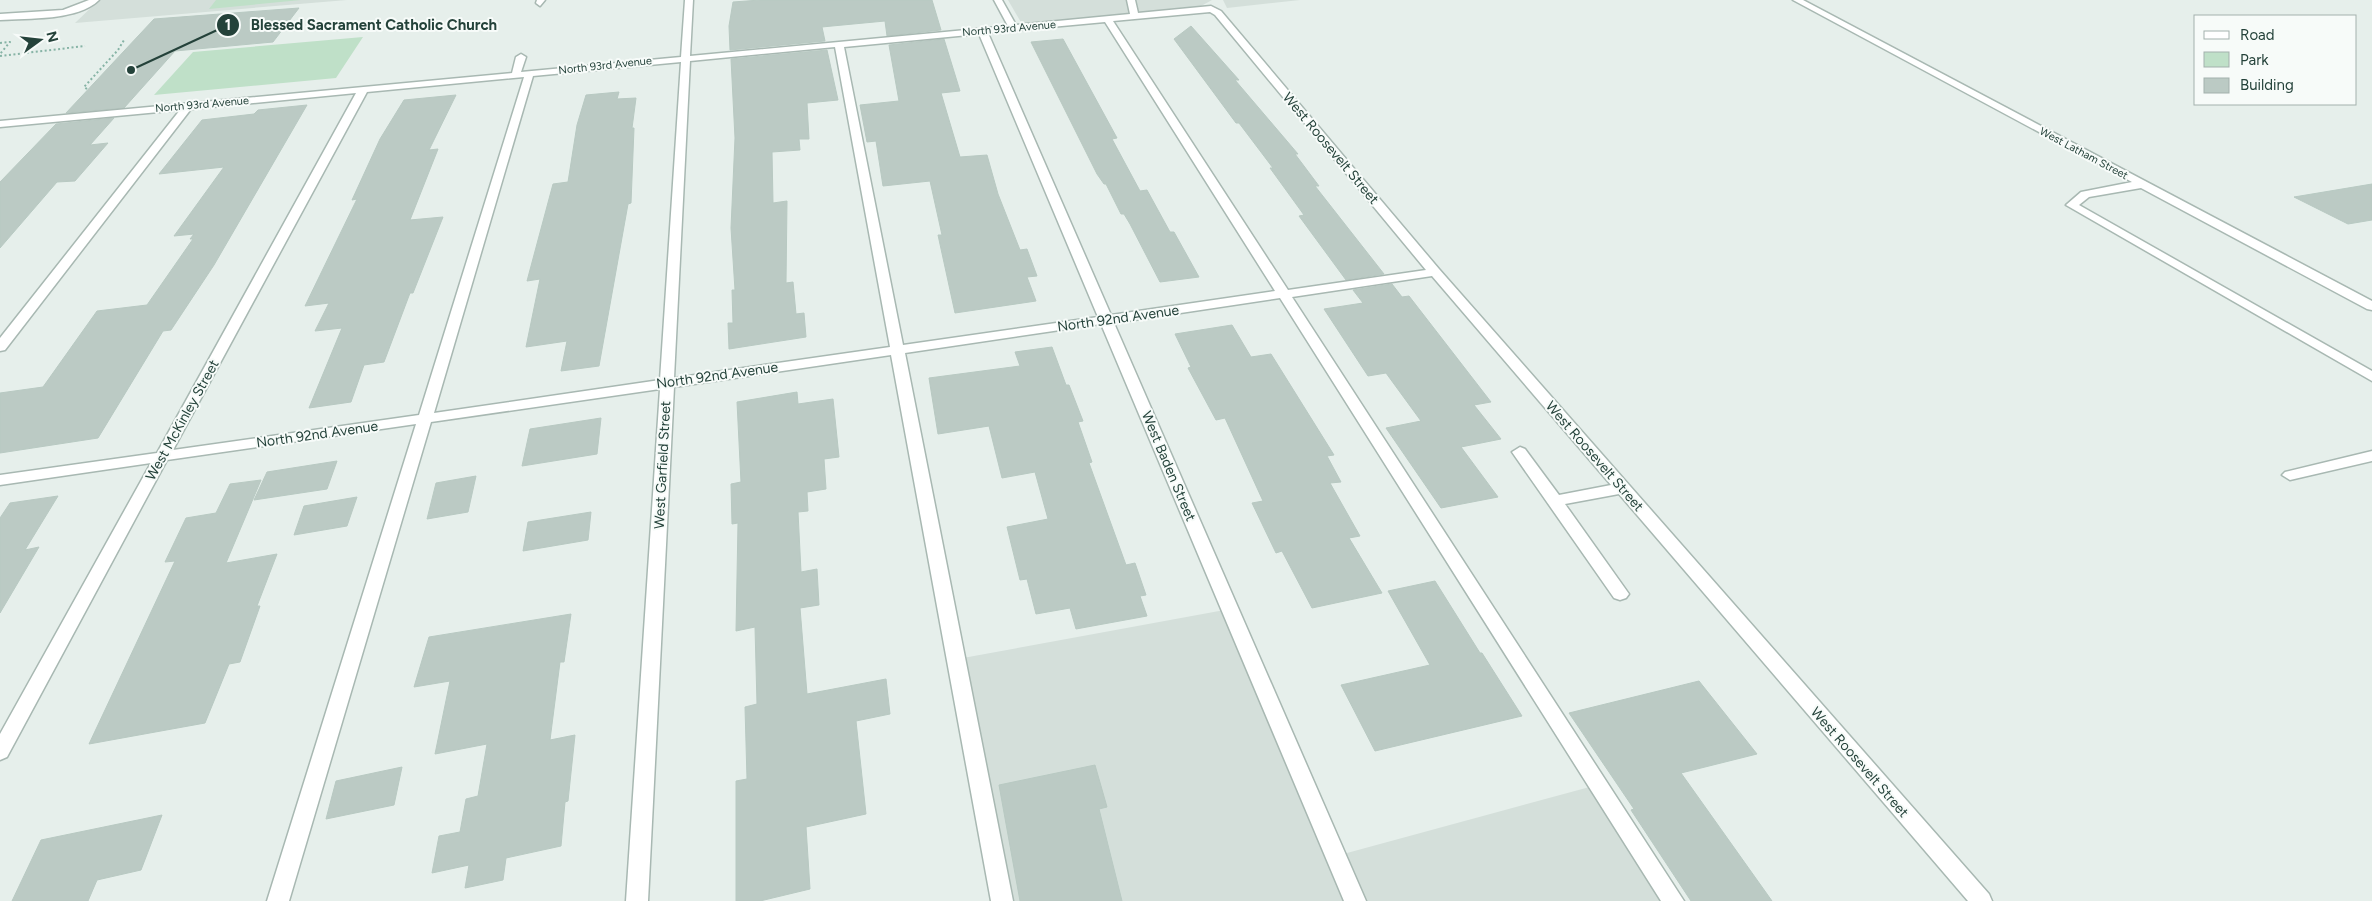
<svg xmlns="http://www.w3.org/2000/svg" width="2372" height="901" font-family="Figtree,sans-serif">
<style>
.built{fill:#d4dfda}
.green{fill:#bfe0c8}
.building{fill:#bbcac4;stroke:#b8c9c2}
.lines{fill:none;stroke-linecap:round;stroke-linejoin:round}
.minor-casing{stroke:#a8b8b2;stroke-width:3}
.path{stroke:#86b3a5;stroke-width:2;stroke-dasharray:2 2.5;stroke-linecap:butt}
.minor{fill:#fff;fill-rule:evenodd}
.labels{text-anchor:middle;stroke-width:4;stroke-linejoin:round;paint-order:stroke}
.far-street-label{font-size:11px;fill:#24423a;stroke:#f7fbf9}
.street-label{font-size:14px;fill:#24423a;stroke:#f7fbf9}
.leader{fill:none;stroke:#24423a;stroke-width:2}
.callout-dot{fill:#24423a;stroke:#f7fbf9;stroke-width:2}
.mark-label{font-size:15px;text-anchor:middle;font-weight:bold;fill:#fff}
.callout-label{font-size:15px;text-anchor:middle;font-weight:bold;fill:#24423a;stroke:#f7fbf9;stroke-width:4;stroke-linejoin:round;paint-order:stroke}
</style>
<rect width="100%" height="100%" fill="#e6efeb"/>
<path class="built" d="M99,0H347L75,23Z
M1008,0H1212L1201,6L1022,24Z
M1223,0H1300L1227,8Z
M1230,609L1336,856L1597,785L1672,901H1006L963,658Z"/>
<path class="green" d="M216,0H301L209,9Z
M363,37L336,78L154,95L193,52Z"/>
<path class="building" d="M760,0H932L941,30L887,36L885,21L832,26L822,27L825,41L730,50L729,26L733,2Z
M299,8L273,42L175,51L124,108L66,113L154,19Z
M1191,26L1239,80H1235L1298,154H1295L1319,186H1315L1384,274L1346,280L1299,216L1304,215L1270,168H1273L1239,123H1236L1174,39Z
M944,39L960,91L941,93L960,157L987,155L998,194L1020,250L1027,249L1037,276L1027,277L1036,301L955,313L938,235H942L930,181L883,186L876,141L867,142L860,105L899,101L889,45Z
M1063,39L1117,138L1112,139L1140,191L1147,190L1170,232H1174L1199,277L1160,282L1130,224L1124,214H1121L1106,184H1104L1097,174L1031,42Z
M827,50L838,100L807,103L809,139H799L800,150L772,152L773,203L787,201L786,283L793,282L796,314L804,313L806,337L729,349L728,323H733L732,290H735L731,228L735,138L731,59Z
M619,92L617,99L636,98L632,128H634L631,203L628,204L599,366L561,371L567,341L526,347L540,279L527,281L553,184L568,182L577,125L586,95Z
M456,95L429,150L438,149L410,220L443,217L413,293H410L384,362L364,365L351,402L309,408L342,328L315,331L329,303L305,306L357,199L352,200L380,139L404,100Z
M307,105L214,265L171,330L163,331L98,438L0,453V393L43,387L97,311L147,305L193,239H190L194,234L174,236L224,167L159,174L202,120L254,114L258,110Z
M114,118L90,145L108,143L75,181L57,182L0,248V182L56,124Z
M2372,184V220L2348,224L2294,197Z
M1392,284L1402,297L1409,296L1491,402L1474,405L1501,439L1461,447L1498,497L1441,508L1386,428L1421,421L1386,373L1368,376L1324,309L1363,303L1353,290Z
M1232,325L1251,357L1271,354L1334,455L1327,456L1341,482L1330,483L1360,536L1349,538L1382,593L1312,608L1282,551L1276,553L1252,503L1263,501L1225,418L1216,420L1188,368L1191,367L1175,334Z
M1052,347L1066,385H1069L1083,421L1078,422L1092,462L1089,463L1126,565L1135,563L1146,595L1140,596L1147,616L1076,629L1070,608L1036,614L1027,579L1020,580L1007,527L1048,519L1035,472L1002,478L989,426L938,434L929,378L1020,366L1015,352Z
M797,392L798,404L833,399L839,457L824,459L826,489L807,492L808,511L798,512L801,572L817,569L819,605L800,608L807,694L886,679L890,714L856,721L866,814L806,827L810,889L760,901H736V781L747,779L745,707L757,704L755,627L736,631L738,523L732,524L731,484L741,482L737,402Z
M601,418L597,454L522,466L530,429Z
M337,461L327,489L254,500L267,472Z
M476,476L468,512L427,519L436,483Z
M261,480L226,563L277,554L257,606H260L240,662L229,664L205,723L89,744L175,561L165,562L186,518L216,513L230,484Z
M58,496L25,550L39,547L0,613V518L10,503Z
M357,497L347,526L294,535L304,506Z
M591,512L588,540L523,551L528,522Z
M1435,581L1480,653H1482L1522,716L1375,751L1341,685L1430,665L1388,591Z
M571,614L564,662H560L550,740L575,735L568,801L565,802L561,846L506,858L503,880L465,888L469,865L432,873L439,836L460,832L466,799L478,796L487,744L435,754L450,681L414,687L429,637Z
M1699,681L1757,754L1681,773L1772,901H1691L1631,810L1634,809L1569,713Z
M1095,765L1107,807L1099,809L1122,901H1020L999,785Z
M402,767L394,805L326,819L336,781Z
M162,815L141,870L97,880L88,901H12L41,840Z"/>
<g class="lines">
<g class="minor-casing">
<path id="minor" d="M89,0H99C78,21 28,18 0,20V14L63,10Z
M537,0H545L540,6L536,3Z
M685,0H693L690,56L1008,26L994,0H1002L1016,25L1130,14L1127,0H1135L1138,13L1211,6L1221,11L1439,269L1989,894L1992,901H1968L1619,494L1565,504L1629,594L1626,598L1620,600L1614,598L1512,452L1520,447L1525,449L1559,495L1611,485L1432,276L1292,297L1684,901H1661L1280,298L1114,323L1366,901H1344L1101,324L905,353L1013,901H991L891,355L674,387L648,901H626L660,389L431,422L289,901H267L416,424L167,460L7,757L0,760V734L151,463L0,485V475L157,453L356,93L191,109L5,350L0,351V338L180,110L0,127V121L512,73L516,57L521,54L526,57L521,72L681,57ZM1210,12L1215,15L1426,270L1288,290L1113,21ZM1105,22L1275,291L1111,315L988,33ZM979,34L1098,317L903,345L844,47ZM835,47L890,347L674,378L690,61ZM681,62L660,380L434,413L533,76ZM524,77L419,415L173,450L367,92Z
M1793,0H1803L2372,301V310L2367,309L2141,188L2089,197L2079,205L2372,371V381L2066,205L2081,192L2132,182Z
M2372,451V461L2290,480L2282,475L2285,472Z"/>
</g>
<path class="path" d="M0,43L10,42L0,54
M0,56L85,46
M87,89L84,87L118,50L124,40"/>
<use href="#minor" class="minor"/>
</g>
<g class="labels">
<g class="far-street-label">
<text transform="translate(1009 28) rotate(-5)" y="4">North 93rd Avenue</text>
<text transform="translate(605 65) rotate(-6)" y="4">North 93rd Avenue</text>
<text transform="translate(202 104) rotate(-5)" y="4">North 93rd Avenue</text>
<text transform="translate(2084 153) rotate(28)" y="4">West Latham Street</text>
</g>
<g class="street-label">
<text transform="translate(1331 148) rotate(50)" y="5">West Roosevelt Street</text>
<text transform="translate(1118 318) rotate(-8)" y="5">North 92nd Avenue</text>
<text transform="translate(717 375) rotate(-8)" y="5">North 92nd Avenue</text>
<text transform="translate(182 420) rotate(-61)" y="5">West McKinley Street</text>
<text transform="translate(317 434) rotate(-8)" y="5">North 92nd Avenue</text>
<text transform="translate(1595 456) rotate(49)" y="5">West Roosevelt Street</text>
<text transform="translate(662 465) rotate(-87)" y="5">West Garfield Street</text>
<text transform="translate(1169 466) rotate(67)" y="5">West Baden Street</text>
<text transform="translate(1860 762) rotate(49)" y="5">West Roosevelt Street</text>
</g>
</g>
<path class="leader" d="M131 70L228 25"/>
<g class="callout-dot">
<circle cx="131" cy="70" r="5"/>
<circle cx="228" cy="25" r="12"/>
</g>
<g class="mark-label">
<text x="228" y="30">1</text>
</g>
<g class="callout-label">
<text x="374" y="30">Blessed Sacrament Catholic Church</text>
</g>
<rect x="2194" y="15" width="162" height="90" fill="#f7fbf9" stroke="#a3b1ad"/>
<rect x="2204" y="31" width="25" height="8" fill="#ffffff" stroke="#a3b1ad"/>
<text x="2240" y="40" font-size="15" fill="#24423a">Road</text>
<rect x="2204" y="52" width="25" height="15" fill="#bfe0c8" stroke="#a3b1ad"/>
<text x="2240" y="65" font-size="15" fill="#24423a">Park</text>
<rect x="2204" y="78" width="25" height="15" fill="#bbcac4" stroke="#a3b1ad"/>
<text x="2240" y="90" font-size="15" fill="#24423a">Building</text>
<g transform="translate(40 40) rotate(75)" stroke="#f7fbf9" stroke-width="4" paint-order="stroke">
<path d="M0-4L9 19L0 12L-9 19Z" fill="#24423a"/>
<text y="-8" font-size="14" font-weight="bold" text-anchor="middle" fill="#24423a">N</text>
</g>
</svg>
